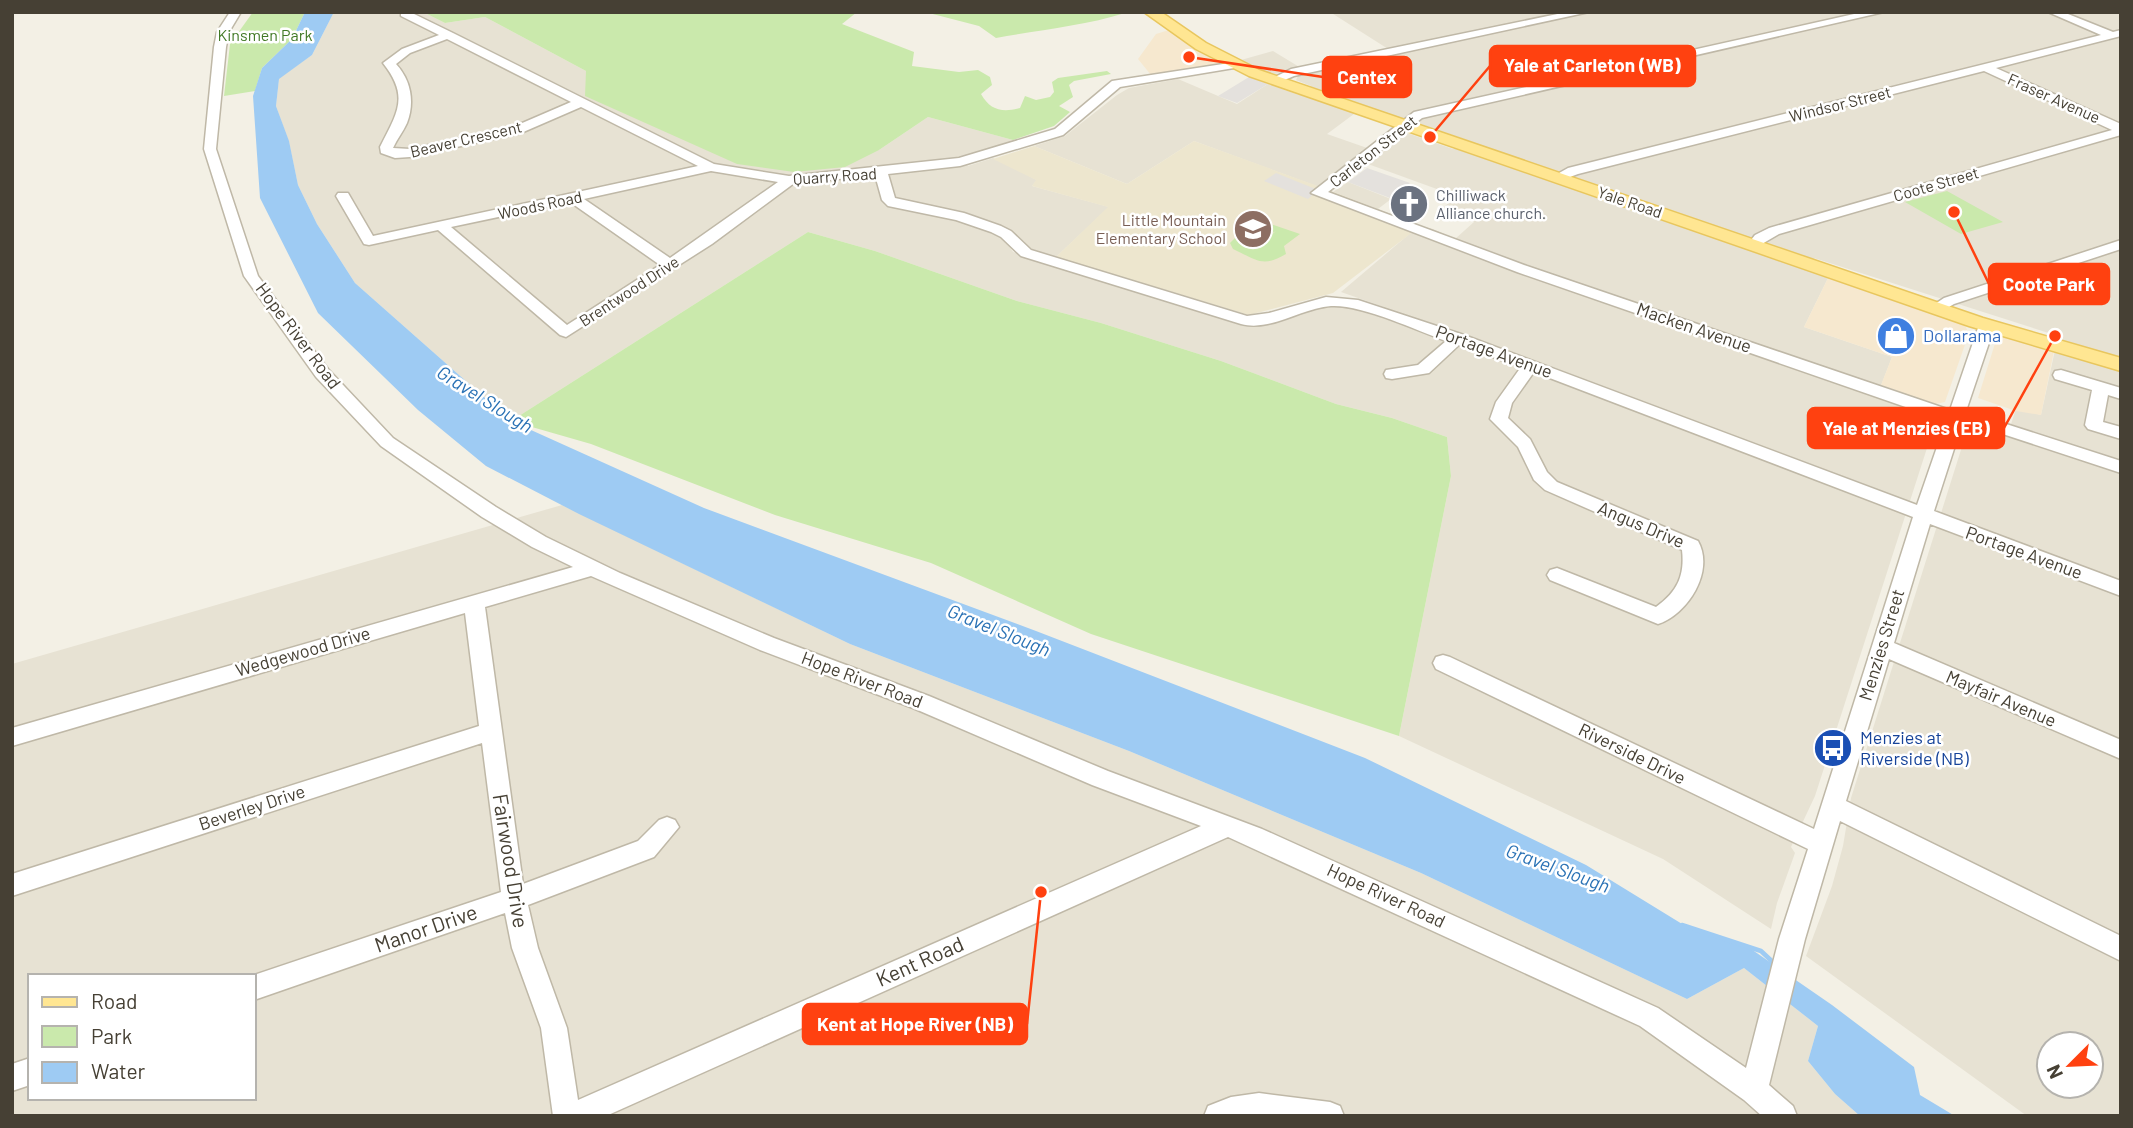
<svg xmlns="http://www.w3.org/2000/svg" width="2133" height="1128" font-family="Barlow,sans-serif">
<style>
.residential{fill:#e7e2d3;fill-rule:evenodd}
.commercial{fill:#f6e8cf}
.education{fill:#ede6ce}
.green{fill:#cae9ac}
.parking{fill:#e4e1dd}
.water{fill:#9ecbf3}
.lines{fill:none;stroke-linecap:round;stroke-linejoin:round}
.stream{stroke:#9ecbf3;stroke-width:4.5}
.minor-casing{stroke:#bfb8a7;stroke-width:3}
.major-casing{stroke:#e8c65e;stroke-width:3}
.minor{fill:#fff;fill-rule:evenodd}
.major{fill:#ffe692;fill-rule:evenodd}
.labels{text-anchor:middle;stroke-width:5;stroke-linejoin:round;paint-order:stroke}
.far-park-label{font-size:16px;fill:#417925;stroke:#fff}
.far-street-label{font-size:16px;fill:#464034;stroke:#fff}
.far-worship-label{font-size:16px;fill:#5b616d;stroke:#fff;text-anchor:start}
.far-education-label{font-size:16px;fill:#785e54;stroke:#fff;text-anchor:end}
.street-label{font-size:18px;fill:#464034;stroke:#fff}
.shop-label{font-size:18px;fill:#366cbe;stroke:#fff;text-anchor:start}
.transit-label{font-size:18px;fill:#164399;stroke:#fff;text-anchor:start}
.water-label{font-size:19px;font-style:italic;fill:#2a72b5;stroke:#fff}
.near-street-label{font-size:21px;fill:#464034;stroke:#fff}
.leader{fill:none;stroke:#ff4110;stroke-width:2.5}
.callout-dot{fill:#ff4110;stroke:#fff;stroke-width:2.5}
.callout{fill:#ff4110;stroke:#ff4110;stroke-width:2.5}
.callout-label{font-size:19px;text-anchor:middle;font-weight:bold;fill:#fff}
</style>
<rect width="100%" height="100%" fill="#f3f0e5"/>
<path class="residential" d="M334,12H423L445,23L485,17L586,71L879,150L928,117L1013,140L963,158L968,166L993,158L1037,180L1032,186L1109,207L1056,257L1026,247L1024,241L1003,237L1013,252L1247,327L1336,304H1343L1377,316L1384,307L1341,292L1414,230L1424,227L1433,229L1455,239L1474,222L1442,209L1456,196L1368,164L1407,133L1453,149L1470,141L1421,124L1419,121L1354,114L1327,134L1370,149L1319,187L1194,141L1127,184L1034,146L1065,136L1117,95L1129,88L1178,79L1237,104L1268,84L1299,95L1311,86L1296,80L1298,76L1396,54L1330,12H2121V1116H2027L1806,956L1832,886L1843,846L1851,798L1966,434L1972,424L2057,441L2011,424L2016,409L2041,415L2058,336L1814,258L1828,278L1804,327L1892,357L1877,396L1937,417L1815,796L1791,847L1795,853L1777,903L1771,929L1663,859L1399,736L1451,476L1447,437L1392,418L1336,404L1221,361L1101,323L1017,301L875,251L808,232L511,421L355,283L317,224L298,185L289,142L276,106L279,78L312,55ZM2049,1044H2091V1086H2049Z
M1273,51L1301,68L1275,74L1256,69L1241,60Z
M1348,182L1391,199L1378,209L1333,192Z
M562,505L850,644L1129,751L1421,873L1687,999L1744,968L1818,1026L1808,1061L1835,1094L1860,1116H12V664ZM30,976H254V1098H30Z"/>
<path class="commercial" d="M1169,30L1222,61L1223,63L1220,65L1151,75L1138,59L1156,34Z
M1828,278L1964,324L1969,333L1945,402L1935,404L1881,385L1892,357L1804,327Z
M1997,337H2007L2054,351L2041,415L2016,411L1978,398Z"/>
<path class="education" d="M1194,141L1326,189L1424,227L1414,231L1333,293L1249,315L1056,257L1108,207L1032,186L1036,180L993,159L1034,146L1127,184Z"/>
<path class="green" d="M253,12H305L292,39L262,68L255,91L224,96L230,44Z
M423,12H857L842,24L914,52L912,66L959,72L978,70L990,77L992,85L981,94C990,110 1002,113 1020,108L1025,96L1036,100L1050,97L1054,92L1052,82L1058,78L1107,71L1111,74L1074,81L1069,85L1073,97L1059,106L1070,112L1054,126L1013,140L928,117L879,150L845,167L794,172L737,164L585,96L586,71L485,17L445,23Z
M925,12H1125V13C1084,26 1038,30 996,38L979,26Z
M1947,191L2003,222L1961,234L1905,202Z
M1259,220L1300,234L1284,246L1286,254C1262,268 1257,260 1233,249L1230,243L1246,227L1270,236L1276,231L1269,235L1250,227Z
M808,232L875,251L1017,301L1101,323L1221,361L1336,404L1392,418L1447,437L1451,476L1399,736L1091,634L931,563L775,515L591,444L511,421Z"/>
<path class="parking" d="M1249,77L1268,84L1237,103L1218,96Z
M1367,168L1410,183L1390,198L1348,182Z
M1276,173L1318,190L1308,199L1264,181Z"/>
<path class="water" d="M305,12H334L312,55L279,79L276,106L289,141L298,185L317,224L355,283L511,421L704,508L1036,631L1365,758L1586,865L1687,927L1751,949L1832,1005L1914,1067L1920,1095L1955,1116H1860L1835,1094L1808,1061L1818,1026L1744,968L1687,999L1421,873L1129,751L850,644L579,514L486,466L418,410L318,313L260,198L253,96L262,68L292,39Z"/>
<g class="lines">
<path class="stream" d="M1682,925L1761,951L1776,965"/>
<g class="minor-casing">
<path id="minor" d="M230,12H241L229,32L226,47L216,149L258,276L328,369L393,438L496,507L546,537L620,573L774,638L929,696L1108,771L1262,829L1658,1008L1746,1068L1779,939L1808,849L1436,669L1433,663L1436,657L1443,655L1450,657L1814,829L1913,517L1534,372L1512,403L1508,418L1530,439L1547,472L1557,482L1698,541C1715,571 1688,614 1658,624L1550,580L1547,575L1550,570L1557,568L1656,607C1677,592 1685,576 1682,550L1545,490L1534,480L1518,447L1490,419L1496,402L1521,367L1459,345L1429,373L1392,379L1386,378L1384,374L1386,370L1418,365L1446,341C1416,330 1360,304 1331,306C1301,308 1271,332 1241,324L1021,256L1001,237L991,232L956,220L888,206L882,200L875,175L793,184L712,244L566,337L560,335L438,230L369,245L364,244L336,196L338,193H348L373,236L698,166L581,107L521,133L410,157L395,158L381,153L380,147C397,113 410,97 383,63L402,49L439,35L401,16V12H410L453,33L714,164L789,176L959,158L1055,129L1112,81L1236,62L1240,63V67L1120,87L1063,135L960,166L888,174L895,198L964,213L1001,226L1011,231L1031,250L1247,316L1269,313L1326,297L1358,300L1464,335L1917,505L1946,421L1517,272L1311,193L1414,112L1863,12H1884L1422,118L1328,192L1527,266L1950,410L1979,325L1981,322H1993L1995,325L1966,411L2121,461V473L1963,421L1934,511L2121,581V596L1930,524L1894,643L2121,740V759L1889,659L1846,801L2121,936V961L1840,821L1805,939L1769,1085L1793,1106L1797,1116H1762L1744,1100L1640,1026L1228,837L606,1116H553L541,1028L512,948L505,913L254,1000V976H251L501,892L482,743L12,896V874L479,726L465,613L12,746V728L573,567L532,547L482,517L381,446L316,377L244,276L204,149L214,47L217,32ZM447,39L571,102L513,127L410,149L393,148C397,139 403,132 407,123C415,102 411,80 396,64L410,53ZM711,171L778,182L670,258L584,199ZM570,202L660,265L567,325L451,227ZM591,576L760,650L913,708L1092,785L1201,826L578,1100L567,1028L538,948L528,905L654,857L679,827L675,820L667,817L659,820L638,841L523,884L485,607Z
M1567,12H1589L1294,76L1275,84L1269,80L1291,69Z
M2048,12H2063L2113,32L2121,30V36L1996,68L2121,124V135L1779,234L1755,248L1748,244L1755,235L1769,228L2112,130L1984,71L1578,174L1559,181L1552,177L1568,168L2101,35Z
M2121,240V249L1954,304L1942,311H1932L1929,308L1944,298Z
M2061,370L2121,388V399L2108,395L2103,422L2121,427V439L2088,429L2085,425L2092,390L2055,379L2053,375L2055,371Z
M30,1058V1085L12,1091V1064Z
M1259,1093L1330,1102L1340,1106L1344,1116H1204L1208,1106L1231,1097Z"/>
</g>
<g class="major-casing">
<path id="major" d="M1144,12H1161L1206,43L1259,70L1983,318L2121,358V371L1969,326L1249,76L1196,49Z"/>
</g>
<use href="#minor" class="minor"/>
<use href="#major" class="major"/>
</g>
<defs>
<g id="church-disc" transform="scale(2.0125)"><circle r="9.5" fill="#6b7280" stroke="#fff"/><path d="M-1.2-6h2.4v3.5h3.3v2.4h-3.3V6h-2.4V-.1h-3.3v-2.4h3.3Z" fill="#fff"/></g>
<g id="school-disc" transform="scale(2.0125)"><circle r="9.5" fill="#8d6e63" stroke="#fff"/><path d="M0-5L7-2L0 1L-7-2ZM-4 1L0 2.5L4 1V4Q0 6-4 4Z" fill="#fff"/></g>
<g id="shop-disc" transform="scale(2.0125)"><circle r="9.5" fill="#3f7fe0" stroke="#fff"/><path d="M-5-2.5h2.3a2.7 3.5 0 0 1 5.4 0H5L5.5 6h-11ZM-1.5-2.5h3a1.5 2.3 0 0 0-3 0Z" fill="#fff"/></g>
<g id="bus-disc" transform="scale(2.0125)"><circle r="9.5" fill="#1a4fb4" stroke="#fff"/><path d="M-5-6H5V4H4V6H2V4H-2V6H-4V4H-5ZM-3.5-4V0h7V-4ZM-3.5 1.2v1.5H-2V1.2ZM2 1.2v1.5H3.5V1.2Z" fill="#fff"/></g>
</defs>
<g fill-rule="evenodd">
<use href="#church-disc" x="1409" y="204"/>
<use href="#school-disc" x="1253" y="229"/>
<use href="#shop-disc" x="1896" y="336"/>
<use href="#bus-disc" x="1833" y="748"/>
</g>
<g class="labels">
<g class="far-park-label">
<text x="265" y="41">Kinsmen Park</text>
</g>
<g class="far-street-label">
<text transform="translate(2054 98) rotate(24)" y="6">Fraser Avenue</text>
<text transform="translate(1840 104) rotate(-14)" y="6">Windsor Street</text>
<text transform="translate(466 139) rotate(-13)" y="6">Beaver Crescent</text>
<text transform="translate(1373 151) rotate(-38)" y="6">Carleton Street</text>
<text transform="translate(835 176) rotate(-4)" y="6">Quarry Road</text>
<text transform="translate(1936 184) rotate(-16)" y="6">Coote Street</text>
<text transform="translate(1630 202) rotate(19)" y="6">Yale Road</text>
<text transform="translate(540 205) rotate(-12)" y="6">Woods Road</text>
<text transform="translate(629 291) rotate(-33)" y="6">Brentwood Drive</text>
</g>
<g class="far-worship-label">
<text x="1436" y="201">Chilliwack<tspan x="1436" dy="18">Alliance church.</tspan></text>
</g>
<g class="far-education-label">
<text x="1226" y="226">Little Mountain<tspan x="1226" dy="18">Elementary School</tspan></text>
</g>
<g class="street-label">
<text transform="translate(1694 328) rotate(19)" y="6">Macken Avenue</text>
<text transform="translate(298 336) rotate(53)" y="6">Hope River Road</text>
<text transform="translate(1494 352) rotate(20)" y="6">Portage Avenue</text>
<text transform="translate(1641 525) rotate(23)" y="6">Angus Drive</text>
<text transform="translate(2024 553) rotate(20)" y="6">Portage Avenue</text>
<text transform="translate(1882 645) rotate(-73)" y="6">Menzies Street</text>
<text transform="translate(303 652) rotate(-16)" y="6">Wedgewood Drive</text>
<text transform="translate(862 680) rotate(21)" y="6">Hope River Road</text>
<text transform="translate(2001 699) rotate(23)" y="6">Mayfair Avenue</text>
<text transform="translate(1632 754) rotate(26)" y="6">Riverside Drive</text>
<text transform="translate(252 808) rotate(-18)" y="6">Beverley Drive</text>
<text transform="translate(1386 896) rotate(25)" y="6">Hope River Road</text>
</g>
<g class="shop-label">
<text x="1923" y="342">Dollarama</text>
</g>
<g class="transit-label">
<text x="1860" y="744">Menzies at<tspan x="1860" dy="21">Riverside (NB)</tspan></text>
</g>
<g class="water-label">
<text transform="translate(485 399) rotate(32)" y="7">Gravel Slough</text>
<text transform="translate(999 630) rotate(22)" y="7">Gravel Slough</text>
<text transform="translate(1558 868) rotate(20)" y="7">Gravel Slough</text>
</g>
<g class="near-street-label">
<text transform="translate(510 861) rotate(81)" y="7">Fairwood Drive</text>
<text transform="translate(426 929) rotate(-19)" y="7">Manor Drive</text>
<text transform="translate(920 962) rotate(-24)" y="7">Kent Road</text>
</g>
</g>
<path class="leader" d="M1430 137L1490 66M1189 57L1323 77M1954 212L1989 284M2055 336L2004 428M1041 892L1027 1024"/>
<g class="callout-dot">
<circle cx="1430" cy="137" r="7"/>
<circle cx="1189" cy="57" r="7"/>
<circle cx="1954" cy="212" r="7"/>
<circle cx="2055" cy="336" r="7"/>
<circle cx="1041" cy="892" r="7"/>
</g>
<g class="callout">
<rect x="1490" y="46" width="205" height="40" rx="7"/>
<rect x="1323" y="57" width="88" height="40" rx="7"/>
<rect x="1989" y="264" width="120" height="40" rx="7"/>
<rect x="1808" y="408" width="196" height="40" rx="7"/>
<rect x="803" y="1004" width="224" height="40" rx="7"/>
</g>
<g class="callout-label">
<text x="1592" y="72">Yale at Carleton (WB)</text>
<text x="1367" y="84">Centex</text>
<text x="2049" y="291">Coote Park</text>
<text x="1906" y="435">Yale at Menzies (EB)</text>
<text x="915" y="1031">Kent at Hope River (NB)</text>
</g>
<rect width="2133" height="1128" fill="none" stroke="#464034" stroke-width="28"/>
<rect x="28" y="974" width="228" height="126" fill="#ffffff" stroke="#b5b3ae" stroke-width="2"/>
<rect x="42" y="997" width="35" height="10" fill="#ffe692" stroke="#b5b3ae" stroke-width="2"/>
<text x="91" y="1009" font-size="21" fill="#464034">Road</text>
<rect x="42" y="1026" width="35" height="21" fill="#cae9ac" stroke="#b5b3ae" stroke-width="2"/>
<text x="91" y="1044" font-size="21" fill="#464034">Park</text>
<rect x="42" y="1062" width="35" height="21" fill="#9ecbf3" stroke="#b5b3ae" stroke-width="2"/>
<text x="91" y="1079" font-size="21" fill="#464034">Water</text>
<g transform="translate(2070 1065) rotate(246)"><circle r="33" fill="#ffffff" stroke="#b5b3ae" stroke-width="2"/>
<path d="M0-5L12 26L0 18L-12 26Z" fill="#ff4110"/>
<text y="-10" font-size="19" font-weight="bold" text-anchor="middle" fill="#464034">N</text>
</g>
</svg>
